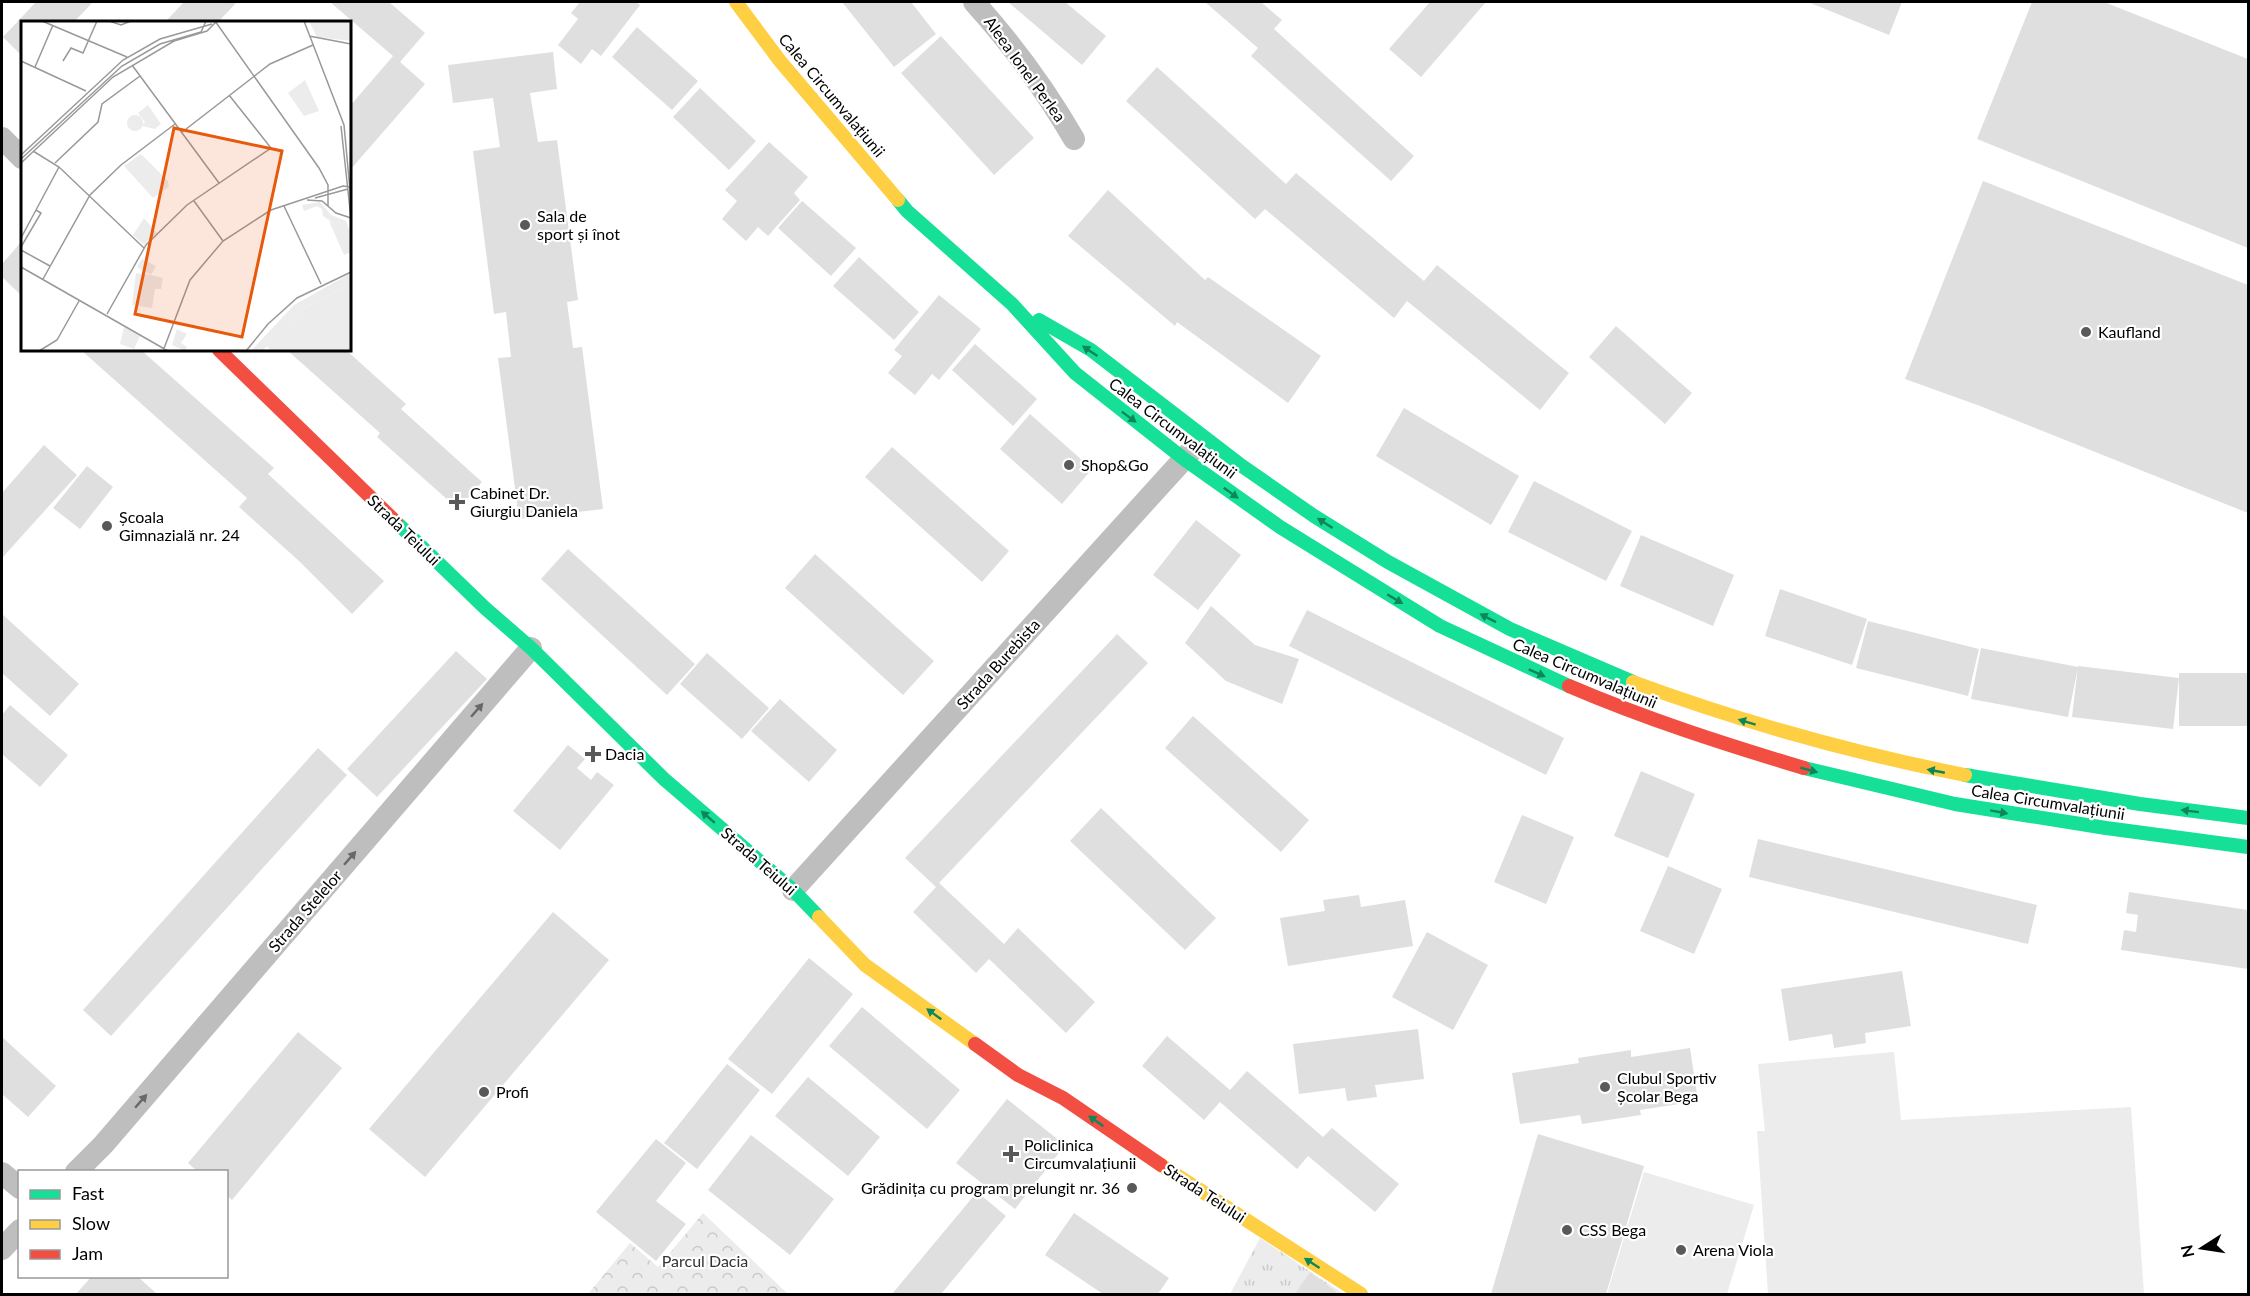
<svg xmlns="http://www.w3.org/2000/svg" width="2250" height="1296" font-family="Lato,sans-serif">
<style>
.grass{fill:url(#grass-tufts)}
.park{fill:url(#park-crowns)}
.pitch{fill:#ececec}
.building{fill:#dfdfdf}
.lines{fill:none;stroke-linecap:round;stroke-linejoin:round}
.street{stroke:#bebebe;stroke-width:22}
.fast{stroke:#16e098;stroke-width:14}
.slow{stroke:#ffcf43;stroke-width:14}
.jam{stroke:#f24e42;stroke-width:14}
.oneway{fill:#0d865b}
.oneway2{fill:#686868}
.poi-dot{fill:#595959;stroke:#fff;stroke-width:2}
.labels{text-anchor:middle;stroke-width:4.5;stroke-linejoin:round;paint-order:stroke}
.street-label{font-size:16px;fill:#000;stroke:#fff}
.poi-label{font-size:16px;fill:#000;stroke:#fff;text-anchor:start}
.park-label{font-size:16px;fill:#333;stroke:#fff}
.inset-road{fill:none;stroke:#999;stroke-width:1.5}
.view{fill:#e8590c;fill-opacity:0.15;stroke:#e8590c;stroke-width:3}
.inset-edge{fill:none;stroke:#000;stroke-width:3}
</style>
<defs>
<pattern id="grass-tufts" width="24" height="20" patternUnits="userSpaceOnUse" patternTransform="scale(1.5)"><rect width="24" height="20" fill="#ececec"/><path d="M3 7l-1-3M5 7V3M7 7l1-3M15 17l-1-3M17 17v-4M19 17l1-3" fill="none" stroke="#c9c9c9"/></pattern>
<pattern id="park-crowns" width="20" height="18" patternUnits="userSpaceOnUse" patternTransform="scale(1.5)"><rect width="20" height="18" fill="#ececec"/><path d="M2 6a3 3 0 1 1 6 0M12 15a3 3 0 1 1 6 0" fill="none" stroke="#c9c9c9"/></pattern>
</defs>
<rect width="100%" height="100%" fill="#fff"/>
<path class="grass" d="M1260,1238L1344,1294H1230Z"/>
<path class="park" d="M703,1213L788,1294H588L630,1243L658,1267Z"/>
<path class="pitch" d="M1894,1052L1901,1120L2131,1107L2144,1294H1768L1757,1131H1765L1758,1064Z
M1644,1172L1754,1205L1727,1294H1607Z"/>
<path class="building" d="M36,2H93L74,22H22V56L3,37Z
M184,2H237L218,22H165Z
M330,2H389L425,33L400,62L425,84L350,170V106L393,56Z
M580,2H636L640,5L601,56L592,49L581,64L558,45L578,19L571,13Z
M842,2H911L936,34L894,67Z
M1008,2H1065L1106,36L1082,65Z
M1205,2H1261L1282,20L1274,29L1414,156L1391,181L1251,56L1258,48Z
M1430,2H1486L1421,77L1389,49Z
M1808,2H1902L1889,35Z
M2032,2H2104L2248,59V248L1977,139Z
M637,27L698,81L672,110L612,57Z
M941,36L1034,138L994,175L901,73Z
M553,52L557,89L530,93L538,142L557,140L578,300L567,302L573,348L582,347L603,509L519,519L498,358L511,357L506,312L494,314L473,151L500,147L493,98L453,103L448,65Z
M1157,67L1286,184L1296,173L1424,281L1437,265L1569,373L1540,410L1407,301L1394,318L1265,209L1255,219L1126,101Z
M700,88L756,141L729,170L673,117Z
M769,142L808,177L794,193L800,200L768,236L758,227L746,241L722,219L737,201L725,190Z
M1983,181L2248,285V513L1980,406L1905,379Z
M1108,190L1205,280L1208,277L1321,356L1288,403L1177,322L1175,326L1068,236Z
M802,201L856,248L831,276L778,228Z
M22,241V296L2,277V264Z
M859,257L919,312L894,340L833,286Z
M939,295L981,329L939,380L932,374L915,395L888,373L902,356L894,350Z
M1616,326L1692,393L1665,424L1589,357Z
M975,344L1037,399L1013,426L952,370Z
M81,350H141L274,468L268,474L384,581L352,614L299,561L239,507L247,498Z
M287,350H346L406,404L401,409L482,482L458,509L377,437L380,433Z
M1404,408L1519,476L1491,525L1376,456Z
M1030,414L1092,469L1062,504L1000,449Z
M44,445L77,475L2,558V493Z
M892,447L1009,551L982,582L865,477Z
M87,466L113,487L80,529L53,508Z
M1534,481L1632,531L1606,581L1508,532Z
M1196,520L1241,555L1198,610L1153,575Z
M1641,535L1734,575L1713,626L1620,586Z
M568,549L695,664L667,695L541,579Z
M815,554L934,661L903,695L785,588Z
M1780,589L1867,619L1852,665L1765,636Z
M1211,606L1255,645L1299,659L1282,704L1226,681L1185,643Z
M1307,610L1564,738L1546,775L1289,646Z
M2,614L79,684L50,716L2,673Z
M1868,621L1979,649L1968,696L1856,668Z
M1117,634L1148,663L939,883L1004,944L1018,928L1095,1002L1066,1033L989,959L976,973L913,912L936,887L905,858Z
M1981,648L2078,667L2068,717L1971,699Z
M456,651L487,679L377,797L347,769Z
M707,653L769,708L742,739L680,684Z
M2078,666L2179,678L2173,729L2072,717Z
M2179,673H2248V726H2179Z
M780,699L837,750L809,782L751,731Z
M10,705L68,755L40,787L2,754V715Z
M1193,716L1309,820L1281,852L1165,748Z
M568,745L585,759L577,768L591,780L597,772L614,785L560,850L513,811Z
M318,748L347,775L111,1036L83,1010Z
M1641,771L1695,794L1668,858L1614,836Z
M1101,808L1216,918L1185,950L1070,841Z
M1522,815L1574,837L1546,904L1494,882Z
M1758,839L2037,905L2028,944L1749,877Z
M1668,866L1722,889L1694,954L1640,931Z
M2129,892L2248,910V969L2121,950L2124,930L2136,932L2138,915L2126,913Z
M1359,895L1361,907L1405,900L1413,946L1288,966L1280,918L1325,911L1323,900Z
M553,912L609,960L425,1177L369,1129Z
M1427,932L1488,965L1453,1030L1392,997Z
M809,958L853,994L772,1094L728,1059Z
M1902,971L1911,1026L1865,1033L1866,1043L1834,1048L1832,1034L1789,1041L1781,989Z
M862,1007L960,1090L927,1129L829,1046Z
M1418,1029L1424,1079L1375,1085L1377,1097L1347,1101L1345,1088L1299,1094L1293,1044Z
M298,1032L342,1068L232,1200L226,1195V1172H198L188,1163Z
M1167,1036L1230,1090L1247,1071L1323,1137L1332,1128L1399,1184L1375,1212L1308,1156L1297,1169L1220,1102L1204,1120L1142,1066Z
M2,1037L56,1086L28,1117L2,1094Z
M1690,1048L1698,1101L1640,1110L1641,1115L1582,1124L1580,1115L1520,1124L1512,1073L1579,1063L1578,1058L1631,1050V1057Z
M727,1064L760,1090L697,1169L664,1143Z
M808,1077L880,1137L848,1176L775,1116Z
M1007,1099L1065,1145L1015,1209L956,1163Z
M1538,1134L1644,1166L1606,1294H1491Z
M751,1135L834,1199L790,1255L708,1190Z
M656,1139L686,1163L656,1201L686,1224L656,1261L596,1212Z
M977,1192L1006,1216L941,1294H892Z
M1074,1213L1169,1278L1158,1294H1103L1045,1255Z
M1310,1272L1339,1294H1295Z
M92,1276H137L157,1294H76Z"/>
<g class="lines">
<path class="street" d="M974,2C1012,44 1045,89 1074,139
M2,138L22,158
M793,890L1192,450
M76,1172L103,1145L531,648
M2,1173L20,1188
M2,1249L20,1230"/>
<path class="fast" d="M898,200L907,211L1012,304L1075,373L1184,459L1280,527L1440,626L1569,686
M1039,320L1091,350L1242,466L1314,516L1388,562L1510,629L1633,682
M396,522L485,608L531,648L664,779L793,890L819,917
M1804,768L1955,804L2106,828L2248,847
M1965,775L2140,804L2248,818"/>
<path class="slow" d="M736,2L780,61L898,200
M1633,682C1742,722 1852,753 1965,775
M819,917L865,965L975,1044
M1161,1165L1361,1294"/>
<path class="jam" d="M219,350L396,522
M1569,686C1646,719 1724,744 1804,768
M975,1044L1018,1075L1063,1098L1161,1165"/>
</g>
<defs><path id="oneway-solid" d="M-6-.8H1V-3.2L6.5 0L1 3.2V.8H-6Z" transform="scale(1.5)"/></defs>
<g class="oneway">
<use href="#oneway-solid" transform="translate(1090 351) rotate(-146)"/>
<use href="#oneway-solid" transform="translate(1129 417) rotate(37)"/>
<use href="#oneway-solid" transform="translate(1231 493) rotate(36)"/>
<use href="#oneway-solid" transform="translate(1325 523) rotate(-147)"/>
<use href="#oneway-solid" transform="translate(1395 599) rotate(31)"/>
<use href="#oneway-solid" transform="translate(1488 618) rotate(-153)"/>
<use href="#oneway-solid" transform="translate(1537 673) rotate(24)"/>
<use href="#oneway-solid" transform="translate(1747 722) rotate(-163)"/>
<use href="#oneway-solid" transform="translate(1809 770) rotate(15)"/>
<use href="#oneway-solid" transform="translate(1936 771) rotate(-169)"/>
<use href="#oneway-solid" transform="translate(2190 811) rotate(-173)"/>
<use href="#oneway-solid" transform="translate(1999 812) rotate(10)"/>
<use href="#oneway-solid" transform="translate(708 817) rotate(-139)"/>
<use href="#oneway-solid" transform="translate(934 1014) rotate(-144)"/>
<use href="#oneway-solid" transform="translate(1096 1121) rotate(-145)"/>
<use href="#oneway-solid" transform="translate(1312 1263) rotate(-147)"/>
</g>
<g class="oneway2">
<use href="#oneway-solid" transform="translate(477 710) rotate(-49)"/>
<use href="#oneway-solid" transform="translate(350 858) rotate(-49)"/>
<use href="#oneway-solid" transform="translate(141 1101) rotate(-49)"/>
</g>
<g class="poi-dot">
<circle cx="525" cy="225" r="6"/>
<circle cx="2086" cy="332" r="6"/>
<circle cx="1069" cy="465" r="6"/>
<path d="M454 493h6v6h6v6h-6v6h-6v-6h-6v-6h6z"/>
<circle cx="107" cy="526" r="6"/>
<path d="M590 745h6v6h6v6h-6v6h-6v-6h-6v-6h6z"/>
<circle cx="1605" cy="1087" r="6"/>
<circle cx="484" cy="1092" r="6"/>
<path d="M1008 1145h6v6h6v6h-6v6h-6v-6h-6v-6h6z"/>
<circle cx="1132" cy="1188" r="6"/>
<circle cx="1567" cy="1230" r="6"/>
<circle cx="1681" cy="1250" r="6"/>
</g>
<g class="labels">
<g class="street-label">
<text transform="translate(1025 69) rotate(54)" y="6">Aleea Ionel Perlea</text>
<text transform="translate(832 95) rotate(50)" y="6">Calea Circumvalațiunii</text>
<text transform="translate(1173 428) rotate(37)" y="6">Calea Circumvalațiunii</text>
<text transform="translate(404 530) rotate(44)" y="6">Strada Teiului</text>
<text transform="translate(998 664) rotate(-48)" y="6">Strada Burebista</text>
<text transform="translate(1585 673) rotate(23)" y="6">Calea Circumvalațiunii</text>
<text transform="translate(2048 802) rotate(9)" y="6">Calea Circumvalațiunii</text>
<text transform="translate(759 861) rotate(41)" y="6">Strada Teiului</text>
<text transform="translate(305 911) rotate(-49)" y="6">Strada Stelelor</text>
<text transform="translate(1205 1193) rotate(33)" y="6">Strada Teiului</text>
</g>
<g class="poi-label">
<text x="537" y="222">Sala de<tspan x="537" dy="18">sport și înot</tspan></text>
<text x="2098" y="338">Kaufland</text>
<text x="1081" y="471">Shop&amp;Go</text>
<text x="470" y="499">Cabinet Dr.<tspan x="470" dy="18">Giurgiu Daniela</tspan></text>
<text x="119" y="523">Școala<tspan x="119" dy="18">Gimnazială nr. 24</tspan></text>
<text x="605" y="760">Dacia</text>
<text x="1617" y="1084">Clubul Sportiv<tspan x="1617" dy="18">Școlar Bega</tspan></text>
<text x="496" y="1098">Profi</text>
<text x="1024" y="1151">Policlinica<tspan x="1024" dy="18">Circumvalațiunii</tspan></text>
<text x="1120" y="1194" text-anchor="end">Grădinița cu program prelungit nr. 36</text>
<text x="1579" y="1236">CSS Bega</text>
<text x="1693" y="1256">Arena Viola</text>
</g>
<g class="park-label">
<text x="705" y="1267">Parcul Dacia</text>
</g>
</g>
<g transform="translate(21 21)">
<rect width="330" height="330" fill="#fff"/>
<path d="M284,59L298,90L283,95L267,72ZM127,84L140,103L134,108L121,105L124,101L117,92ZM299,181L310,194L325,200L330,214L302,195L301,188L296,185L283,190L281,184ZM123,197L136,212L123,224L112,214ZM330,252V262L284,287L241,330H230L273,284ZM103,306L119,315L113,328L99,323ZM156,308L166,313L160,322L166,326L164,330L151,324Z" fill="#ececec"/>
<path d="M308,200L328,210L330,231L323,234Z" fill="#ececec"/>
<path d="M288,0H330V20L296,16Z" fill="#ececec"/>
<path d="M120,133L147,160L148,166L132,177L103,145ZM330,262V330H251L245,325L284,287Z" fill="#ececec"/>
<path d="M106 102a8 8 0 1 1 16 0a8 8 0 1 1-16 0ZM121,238L135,245L130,254L142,257L140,268H134L131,287L111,284L115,252L130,254L116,246Z" fill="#ececec"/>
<path class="inset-road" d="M21,0L106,36M88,0L100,4L110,0M194,0L298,147L307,164V185M283,0L323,104L330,180M288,15L330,23M0,40L65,70M42,40L50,27L62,32L76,0M111,44L198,162M14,46L32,4M320,105L330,198M160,112L249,43L292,24M12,130L38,146L123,227M0,134L102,39L139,18L191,3M0,138L101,45L139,23L180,11L185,0M0,142L92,56L153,20L186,10L196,0M34,142L77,101L81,83L119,55M294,177L327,168M286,179L301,180L315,192L330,197M173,180L202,220M263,185L300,263M0,217L38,146M0,226L20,192L15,189M0,229L29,245M0,246L147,330M22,258L69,174L100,144L154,103M86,293L125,224L166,184L250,127L208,74M18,330L36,319L58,280M142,330L169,259L202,220L250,189L322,165L329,166M225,330L247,303L276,277L330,251"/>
<path class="view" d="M153,107L261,130L221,316L114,293Z"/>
<rect width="330" height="330" class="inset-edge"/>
</g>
<rect width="2250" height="1296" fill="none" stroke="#000000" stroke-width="6"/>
<rect x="18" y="1170" width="210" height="108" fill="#ffffff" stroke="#999999" stroke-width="1.5"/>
<rect x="30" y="1190" width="30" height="9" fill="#16e098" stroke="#999999" stroke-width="1.5"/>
<text x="72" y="1200" font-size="18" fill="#000000">Fast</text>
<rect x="30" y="1220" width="30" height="9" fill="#ffcf43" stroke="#999999" stroke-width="1.5"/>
<text x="72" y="1230" font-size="18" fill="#000000">Slow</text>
<rect x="30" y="1250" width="30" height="9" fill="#f24e42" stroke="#999999" stroke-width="1.5"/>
<text x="72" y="1260" font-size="18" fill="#000000">Jam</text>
<g transform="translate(2202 1248) rotate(258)" stroke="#ffffff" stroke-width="4.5" paint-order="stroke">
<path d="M0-4.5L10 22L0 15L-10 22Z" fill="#000000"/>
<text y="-9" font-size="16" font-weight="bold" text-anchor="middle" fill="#000000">N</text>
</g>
</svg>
